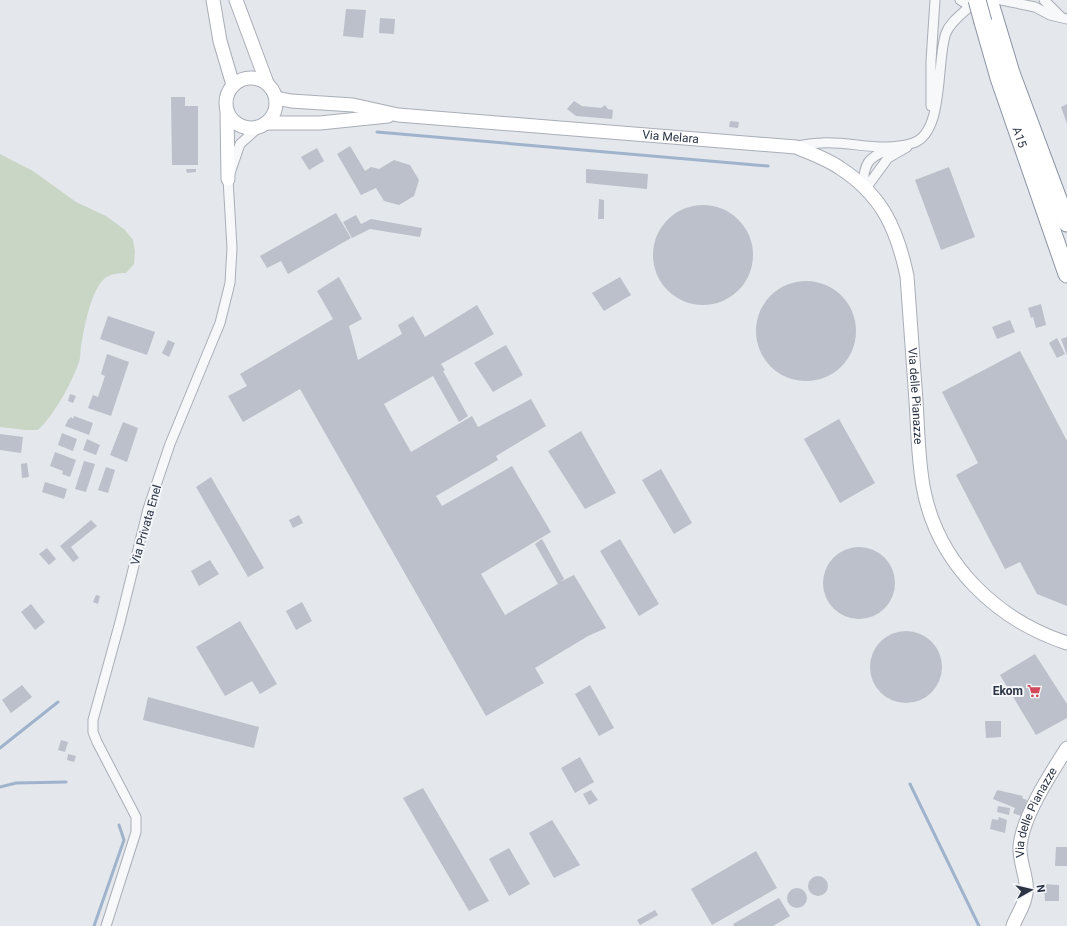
<svg xmlns="http://www.w3.org/2000/svg" width="1067" height="926" font-family="Roboto,sans-serif">
<style>
.green{fill:#c9d6c5}
.lines{fill:none;stroke-linecap:round;stroke-linejoin:round}
.stream{stroke:#9fb4cc;stroke-width:3}
.building{fill:#bbc0ca}
.street-casing{stroke:#a9aeb7;stroke-width:11}
.secondary-casing{stroke:#a9aeb7;stroke-width:15}
.highway-casing{stroke:#8b94a3;stroke-width:19}
.street{stroke:#f7f8fa;stroke-width:9}
.secondary{stroke:#fff;stroke-width:13}
.highway{stroke:#fff;stroke-width:17}
.highway-bridge-casing{stroke:#8b94a3;stroke-width:19;stroke-linecap:butt}
.highway-bridge{stroke:#fff;stroke-width:17}
.labels{text-anchor:middle;stroke-width:4;stroke-linejoin:round;paint-order:stroke}
.street-label{font-size:12px;fill:#2b3445;stroke:#f4f6f9}
.poi-label{font-size:12px;font-weight:bold;fill:#2b3445;stroke:#f4f6f9;text-anchor:end}
</style>
<rect width="100%" height="100%" fill="#e4e7ec"/>
<path class="green" d="M0,154L33,171L76,202L106,216L125,230L133,240L135,251L134,264L126,273C118,273 108,274 103,280C90,294 84,328 81,347C80,352 81,357 79,362C71,384 55,414 38,430H26L0,427Z"/>
<g class="lines">
<path class="stream" d="M377,132L768,166
M0,748L58,702
M910,784L979,926
M0,787L16,783L66,782
M94,926L124,840L119,825"/>
</g>
<path class="building" d="M346,9L366,10L363,38L343,36Z
M380,18L395,19L394,34L379,33Z
M171,97H185V106H198V165H172Z
M574,101L582,106L601,108L605,105L608,109L613,110L612,119L576,116L567,109Z
M1067,104V124L1061,107Z
M730,121L739,122L738,128L729,127Z
M350,146L365,171L371,167L379,169L394,160L410,165L419,180L414,196L399,205L384,201L376,188L361,195L337,154Z
M317,148L324,161L309,170L301,157Z
M949,167L975,237L941,250L915,180Z
M186,169H196V172L187,173Z
M586,169L648,174L647,189L586,183Z
M599,199L604,200V219H598Z
M653 255a50 50 0 1 1 100 0a50 50 0 1 1-100 0Z
M336,213L351,238L288,274L281,261L267,268L260,256Z
M356,215L361,224L371,219L422,228L420,237L370,229L352,238L343,222Z
M339,277L362,319L349,326L358,360L402,334L398,325L413,316L425,337L477,305L494,334L441,364L445,370L443,371L468,416L459,422L433,376L384,404L411,452L472,416L478,427L531,399L546,426L496,456L498,460L436,496L442,506L512,466L551,532L481,574L505,615L558,584L535,544L542,539L564,579L560,582L574,575L606,628L588,636L535,668L544,683L486,716L300,389L243,422L228,396L247,386L240,374L333,319L317,291Z
M620,277L631,295L604,311L592,293Z
M756 331a50 50 0 1 1 100 0a50 50 0 1 1-100 0Z
M1041,304L1046,325L1036,328L1033,317L1031,318L1028,308Z
M108,316L155,332L147,355L100,339Z
M1010,320L1015,332L997,339L992,327Z
M1067,337V355L1061,339Z
M1057,338L1065,354L1057,358L1049,343Z
M168,340L175,343L169,357L162,353Z
M506,345L523,375L493,392L474,363Z
M1020,351L1067,441V606L1037,594L1020,562L1005,569L956,475L978,463L942,392Z
M107,354L129,362L111,416L88,408L93,395L98,397L105,376L101,374Z
M70,394L76,396L73,403L68,401Z
M74,416L93,423L89,435L65,426L68,420L71,417L73,419Z
M839,419L875,483L840,503L804,439Z
M123,422L138,428L127,462L110,455Z
M581,431L616,493L585,509L548,451Z
M62,433L77,439L73,451L58,445Z
M0,434L23,437L21,453L0,450Z
M87,439L100,445L96,455L83,450Z
M55,452L76,460L70,477L62,474L63,471L50,466Z
M84,461L95,464L86,492L75,489Z
M27,463L29,477L22,478L21,464Z
M106,467L115,470L108,493L98,490Z
M661,469L692,523L674,534L642,480Z
M211,477L264,568L248,577L196,487Z
M45,482L67,489L64,499L42,492Z
M299,515L303,523L293,528L289,520Z
M91,520L97,526L71,547L79,558L73,562L60,546Z
M620,539L659,604L639,616L600,551Z
M823 583a36 36 0 1 1 72 0a36 36 0 1 1-72 0Z
M47,548L56,559L49,565L39,554Z
M210,560L219,574L199,586L191,571Z
M96,595L100,596L98,604L93,602Z
M302,602L312,621L296,630L286,611Z
M31,604L45,622L35,630L21,612Z
M240,621L277,684L260,694L252,681L225,696L196,647Z
M870 667a36 36 0 1 1 72 0a36 36 0 1 1-72 0Z
M1035,654L1067,704V718L1036,735L1000,675Z
M22,685L32,697L11,713L2,700Z
M590,685L614,728L599,736L575,694Z
M148,697L259,727L254,748L143,720Z
M985,721H1001V737L986,738Z
M61,740L68,742L65,752L58,750Z
M68,754L76,756L74,762L67,760Z
M580,757L594,782L575,793L561,768Z
M423,788L489,901L469,911L403,798Z
M591,790L598,800L589,805L583,794Z
M997,790L1023,796L1022,798L1027,800L1021,816L1013,813L1015,808L993,799Z
M998,806L1010,808L1009,815L997,812Z
M999,817L1007,820L1005,833L990,829L992,819L998,820Z
M552,820L580,865L554,878L529,833Z
M1056,847H1067V866H1055Z
M509,848L530,884L509,896L489,859Z
M756,851L777,888L712,925L691,889Z
M808 886a10 10 0 1 1 20 0a10 10 0 1 1-20 0Z
M1044,884L1059,885V901H1045Z
M787 898a10 10 0 1 1 20 0a10 10 0 1 1-20 0Z
M779,898L790,916L773,926H734L733,924Z
M655,910L658,915L640,925L637,920Z"/>
<g class="lines">
<g class="street-casing">
<path id="street" d="M960,0L970,6H974
M1001,0L1035,7L1050,15L1067,19
M1044,0L1061,17
M931,106V61L935,0
M797,146C805,145 813,143 821,143C852,141 882,153 913,143C945,133 936,59 946,33C950,22 962,14 970,6
M863,185C864,164 868,157 888,150
M866,188L888,158L907,147
M106,926L136,832V817L97,742L93,732V720L120,622L148,509L170,444L220,323L230,283L232,248L228,179L240,144L259,127"/>
</g>
<g class="secondary-casing">
<g id="secondary">
<path d="M213,0L220,41L233,85"/>
<path d="M236,0L267,83"/>
<circle cx="251" cy="103" r="25"/>
<path id="s1" d="M276,98L291,101L353,105L398,115L796,147C810,153 827,159 840,168C882,195 897,229 907,276C910,318 913,359 916,401C918,431 918,462 924,491C939,565 997,620 1067,643"/>
<path d="M227,110L228,179"/>
<path d="M266,123H320L388,116"/>
<path id="s2" d="M1013,926C1016,917 1023,908 1025,898C1030,881 1019,864 1020,847C1022,817 1051,773 1067,748"/>
</g>
</g>
<g class="highway-casing">
<g id="highway">
<path d="M989,0L1011,73L1067,223"/>
<path id="s3" d="M983,22L999,78L1067,274"/>
</g>
</g>
<use href="#street" class="street"/>
<use href="#secondary" class="secondary"/>
<use href="#highway" class="highway"/>
<g class="highway-bridge-casing">
<path id="highway-bridge" d="M977,0L983,22"/>
</g>
<use href="#highway-bridge" class="highway-bridge"/>
</g>
<defs>
<g id="supermarket-bare" transform="scale(1.08)"><path d="M-6-5.5h2.5l.6 2H6L4.5 2H-2.5L-4.4-4H-6ZM-1.5 3.2a1.3 1.3 0 1 0 .1 0ZM3 3.2a1.3 1.3 0 1 0 .1 0Z" fill="#d1495b" stroke="#f4f6f9" stroke-width="2.5" paint-order="stroke"/></g>
</defs>
<g fill-rule="evenodd">
<use href="#supermarket-bare" x="1034" y="691"/>
</g>
<g class="labels">
<g class="street-label">
<text dy="4" stroke="none"><textPath href="#s1" startOffset="397">Via Melara</textPath></text>
<text dy="4" stroke="none"><textPath href="#s3" startOffset="121">A15</textPath></text>
<text dy="4" stroke="none"><textPath href="#s1" startOffset="823">Via delle Pianazze</textPath></text>
<text transform="translate(146 525) rotate(-74)" y="4">Via Privata Enel</text>
<text dy="4" stroke="none"><textPath href="#s2" startOffset="120">Via delle Pianazze</textPath></text>
</g>
<g class="poi-label">
<text x="1023" y="695">Ekom</text>
</g>
</g>
<g transform="translate(1031 890) rotate(82)" stroke="#f4f6f9" stroke-width="3" paint-order="stroke">
<path d="M0-3L7 15L0 10L-7 15Z" fill="#2b3445"/>
<text y="-6" font-size="11" font-weight="bold" text-anchor="middle" fill="#2b3445">N</text>
</g>
</svg>
